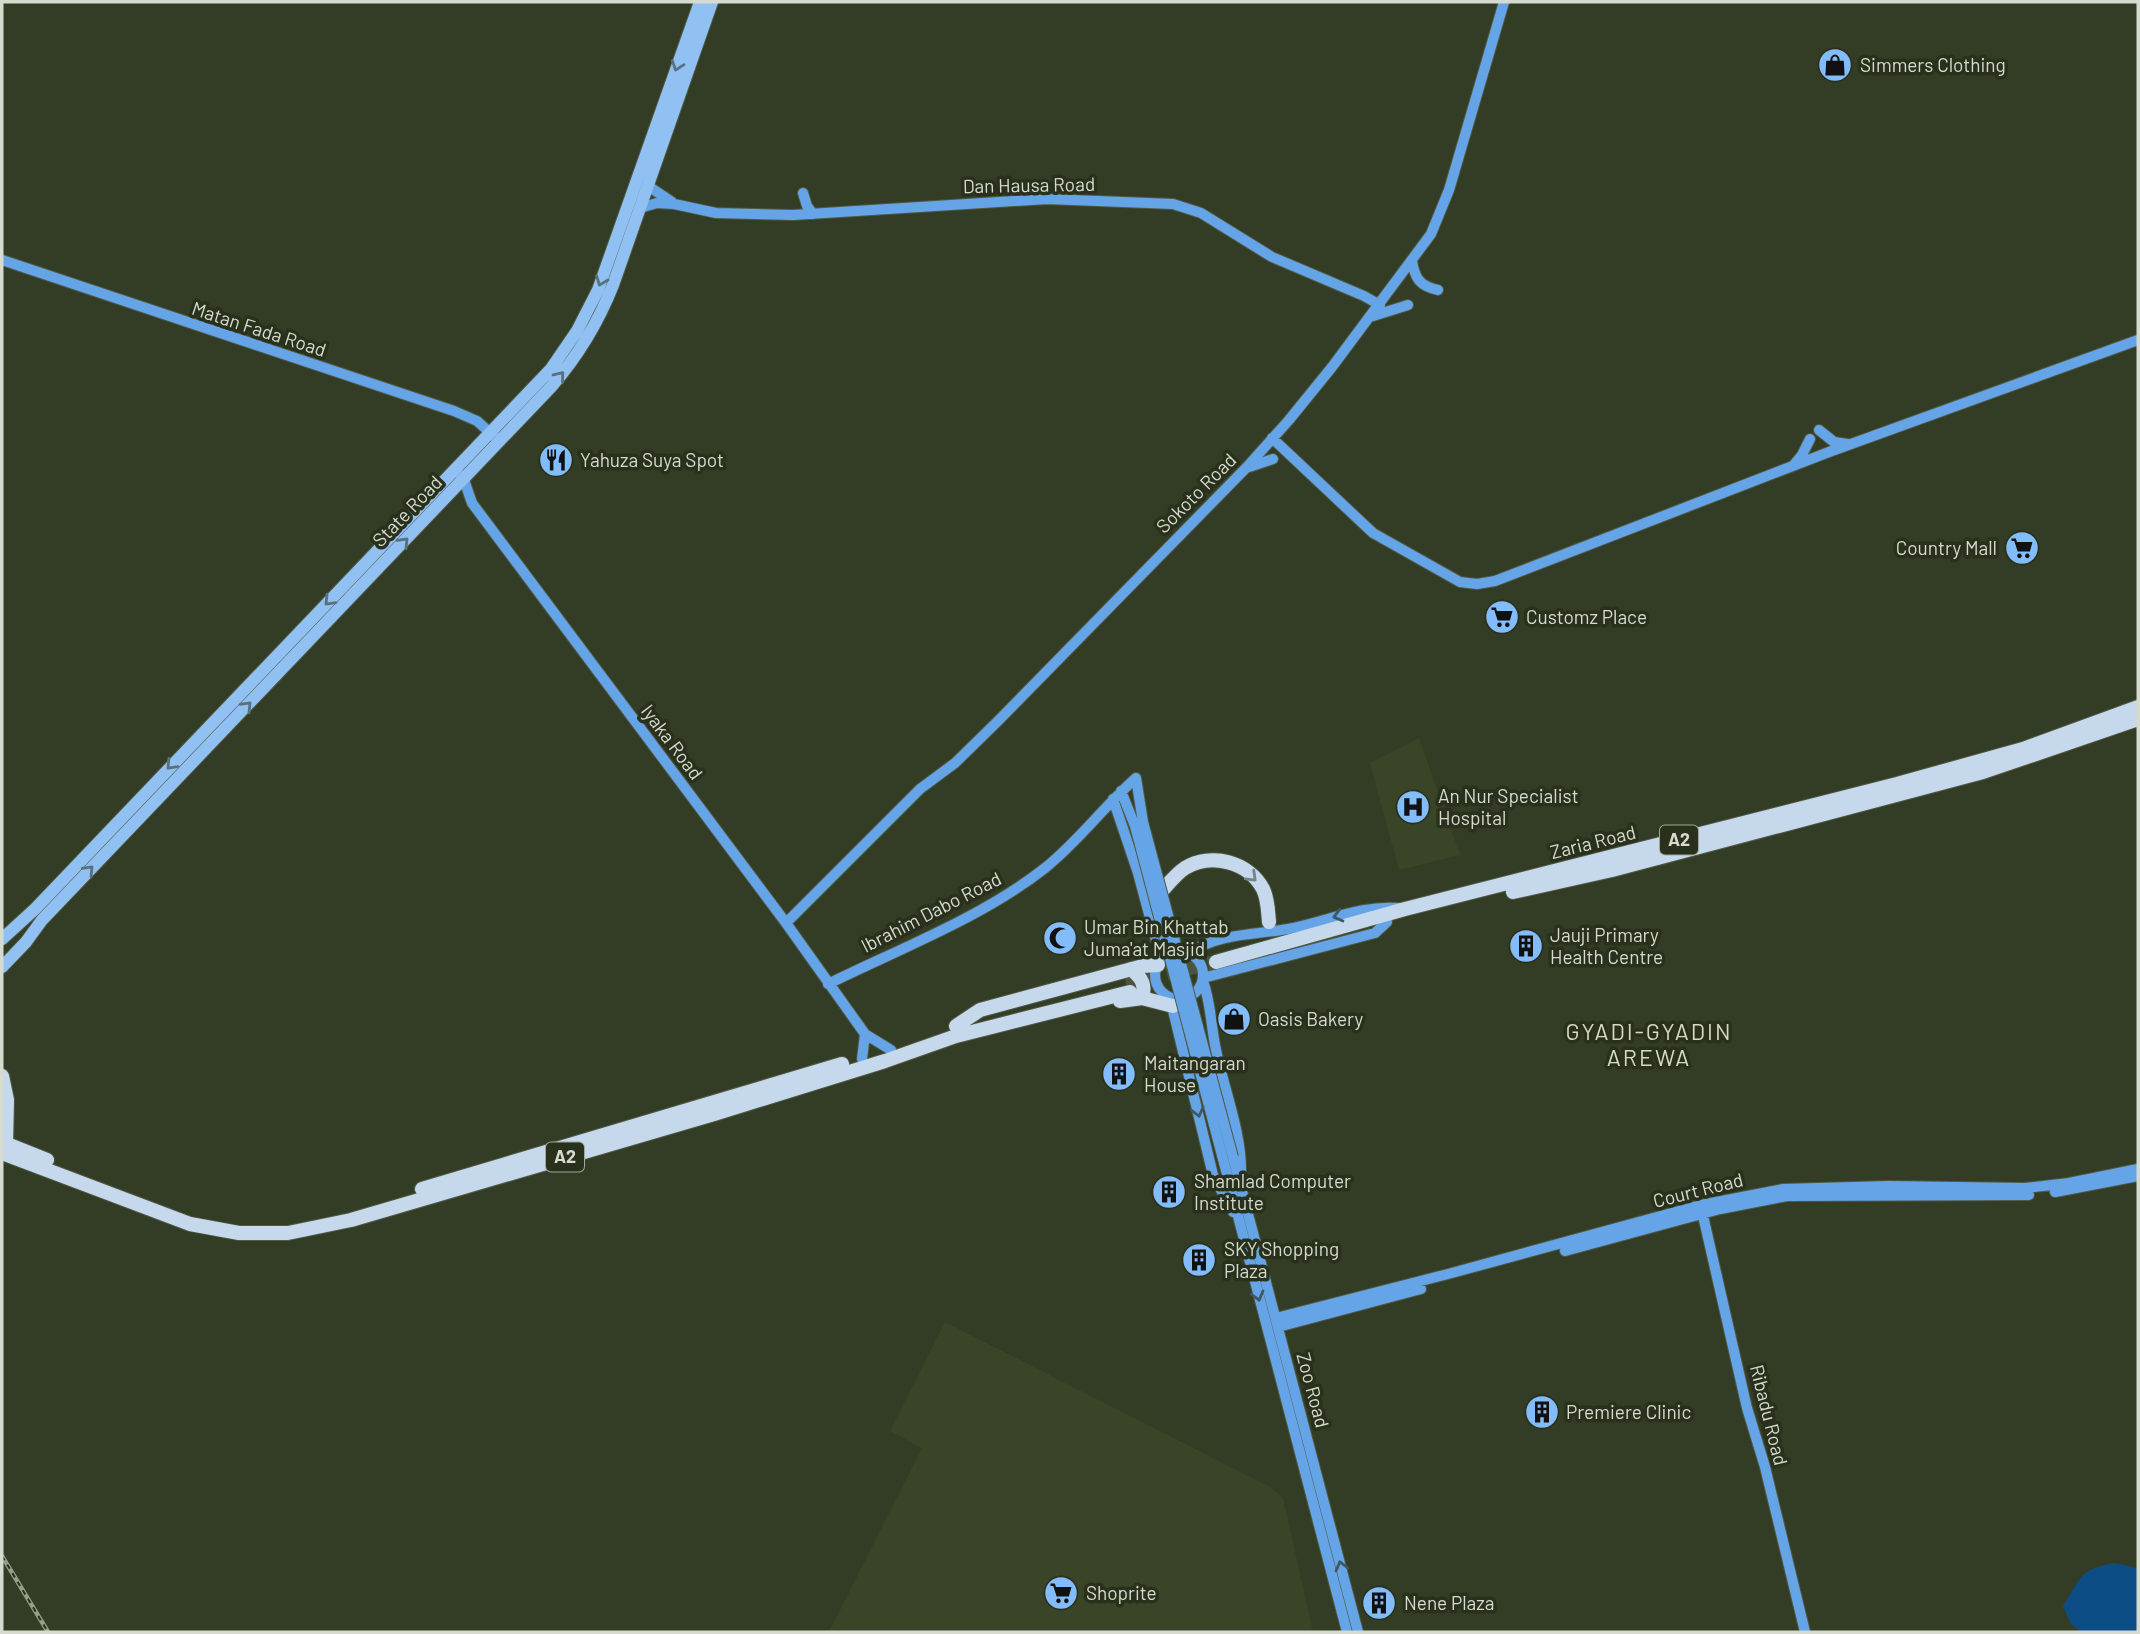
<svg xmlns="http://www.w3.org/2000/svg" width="2140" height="1634" font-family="Barlow,sans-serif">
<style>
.built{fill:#3a4528}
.water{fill:#0d4d86}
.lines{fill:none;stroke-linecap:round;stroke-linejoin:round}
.highway-tunnel{stroke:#4b543e;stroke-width:14;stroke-dasharray:14 7;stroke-linecap:butt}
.secondary-casing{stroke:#505943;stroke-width:12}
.primary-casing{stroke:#505943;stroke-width:14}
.highway-casing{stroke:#505943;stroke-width:16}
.secondary{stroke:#65a4e6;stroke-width:10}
.primary{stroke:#91c0f3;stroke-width:12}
.highway{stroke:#c5d8ec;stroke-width:14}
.rail-casing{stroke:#969d8c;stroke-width:4.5}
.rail{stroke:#29311c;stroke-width:2;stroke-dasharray:5;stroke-linecap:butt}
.secondary-bridge-casing{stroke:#505943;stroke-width:12;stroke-linecap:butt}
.secondary-bridge{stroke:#65a4e6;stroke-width:10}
.oneway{stroke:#58717d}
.oneway2{stroke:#778484}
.oneway3{stroke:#3e5963}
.labels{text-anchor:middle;stroke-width:7;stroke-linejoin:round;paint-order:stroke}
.shield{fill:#29311c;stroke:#a1a899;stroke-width:2}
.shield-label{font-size:18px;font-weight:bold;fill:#d5dbce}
.poi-label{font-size:19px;fill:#d5dbce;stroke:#29311c;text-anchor:start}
.street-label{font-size:19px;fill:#d5dbce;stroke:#29311c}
.quarter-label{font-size:23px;letter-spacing:2px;fill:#d1dcc1;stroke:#29311c}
</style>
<rect width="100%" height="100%" fill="#333c25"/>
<path class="built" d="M1419,738L1460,855L1399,870L1370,763Z
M945,1322L1270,1487L1283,1498L1313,1632H829L922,1448L890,1431Z"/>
<path class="water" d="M2114,1563L2138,1568V1632H2081L2071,1624L2063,1606C2082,1578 2077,1570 2114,1563Z"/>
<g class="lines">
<path class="highway-tunnel" d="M1126,983L1216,962"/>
<g class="secondary-casing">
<path id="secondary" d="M648,186L672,202
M803,193L807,206L813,214
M640,208L657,203L674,204L716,213L793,215L1047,199L1173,204L1201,213L1272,257L1364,296L1380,305
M2,260L454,411L477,421L495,437
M1412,261C1415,279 1420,286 1438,290
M1373,316L1408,305
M1819,430L1834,442L1847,444
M1272,438L1373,533L1460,582L1477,584L1495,581L1829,452L2138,340
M1793,466L1802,455L1810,439
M1249,467L1273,459
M460,475L464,480L472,503L786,923L865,1034L891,1050
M1136,778L1143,822
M1121,791L1135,826
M1113,799L1138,873L1161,959
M786,923L920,789L955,763L998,721L1246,468L1289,420L1332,367L1431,234L1449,190L1504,2
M1155 975a24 24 0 1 1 48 0a24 24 0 1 1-48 0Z
M1189,953C1219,933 1254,935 1288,929C1326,922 1360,905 1399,908
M1203,978L1375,933L1387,922
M1203,981C1211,1003 1211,1027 1216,1050C1224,1089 1242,1134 1241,1173
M828,984C899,949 983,917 1045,868C1078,842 1104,806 1136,778
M1170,998L1213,1175L1233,1212
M862,1059L865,1034
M1233,1157L1358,1632
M1223,1159L1347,1632
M2055,1192L2138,1176
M1701,1207L1747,1408L1765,1467L1805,1632
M1565,1251L1720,1209L1787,1196L2029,1195
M1276,1318L1448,1274L1701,1205L1783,1189L1888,1186L2025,1188L2069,1183L2138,1169
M1278,1327L1421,1289"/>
</g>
<g class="primary-casing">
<path id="primary" d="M2,939L35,909L551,369L577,331L598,290L700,2
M2,967L26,942L42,920L551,387C578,356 598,323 613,285L712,2"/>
</g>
<g class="highway-casing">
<path id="highway" d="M1161,892C1169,883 1176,874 1185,868C1211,852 1249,862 1263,889C1268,899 1268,911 1269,922
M1513,892L1612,870L1983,772L2138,719
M1216,962L1405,909L1897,784L2023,749L2138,707
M1131,969C1142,978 1146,985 1142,998
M1120,1001L1142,998L1173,1006
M956,1026L980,1010L1143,966L1158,965
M2,1076L7,1100L6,1144
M2,1142L47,1160
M2,1153L190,1224L239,1233H288L351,1220L714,1114L885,1061L956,1036L1130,992
M422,1189L842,1064"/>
</g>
<use href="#secondary" class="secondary"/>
<use href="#primary" class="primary"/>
<use href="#highway" class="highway"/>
<g class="rail-casing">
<path id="rail" d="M2,1556L48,1632"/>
</g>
<use href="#rail" class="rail"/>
<g class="secondary-bridge-casing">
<path id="secondary-bridge" d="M1143,822L1233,1157
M1135,826L1223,1159"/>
</g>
<use href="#secondary-bridge" class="secondary-bridge"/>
</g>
<defs><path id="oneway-chevron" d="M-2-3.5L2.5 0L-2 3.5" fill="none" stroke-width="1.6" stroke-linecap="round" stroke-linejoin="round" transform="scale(1.75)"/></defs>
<g class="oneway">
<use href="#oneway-chevron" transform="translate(677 66) rotate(109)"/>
<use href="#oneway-chevron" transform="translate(601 281) rotate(111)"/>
<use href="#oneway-chevron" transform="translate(560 376) rotate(-51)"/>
<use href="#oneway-chevron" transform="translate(404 542) rotate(-46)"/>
<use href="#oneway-chevron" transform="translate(329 601) rotate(134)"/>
<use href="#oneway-chevron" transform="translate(247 706) rotate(-46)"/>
<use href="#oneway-chevron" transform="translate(171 765) rotate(133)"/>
<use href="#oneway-chevron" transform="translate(89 870) rotate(-46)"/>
</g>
<use class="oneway2" href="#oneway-chevron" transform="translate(1252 877) rotate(44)"/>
<g class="oneway3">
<use href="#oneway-chevron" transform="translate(1338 916) rotate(165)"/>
<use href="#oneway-chevron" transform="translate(1198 1112) rotate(76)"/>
<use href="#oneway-chevron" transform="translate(1258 1296) rotate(75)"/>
<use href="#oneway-chevron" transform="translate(1341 1566) rotate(-105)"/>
</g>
<defs>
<g id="shop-disc" transform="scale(1.75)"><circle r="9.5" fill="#82bcfa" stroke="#29311c"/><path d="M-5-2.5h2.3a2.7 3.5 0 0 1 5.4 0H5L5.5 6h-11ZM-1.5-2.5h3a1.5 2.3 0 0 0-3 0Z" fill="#111"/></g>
<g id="restaurant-disc" transform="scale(1.75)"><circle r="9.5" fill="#82bcfa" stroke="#29311c"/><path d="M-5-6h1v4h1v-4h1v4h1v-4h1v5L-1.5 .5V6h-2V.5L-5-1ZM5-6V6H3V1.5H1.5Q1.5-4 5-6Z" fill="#111"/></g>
<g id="supermarket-disc" transform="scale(1.75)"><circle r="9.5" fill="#82bcfa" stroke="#29311c"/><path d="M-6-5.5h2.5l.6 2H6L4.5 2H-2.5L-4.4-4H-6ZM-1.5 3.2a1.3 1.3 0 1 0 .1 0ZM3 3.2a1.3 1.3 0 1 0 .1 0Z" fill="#111"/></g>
<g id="hospital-disc" transform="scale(1.75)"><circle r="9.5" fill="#82bcfa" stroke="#29311c"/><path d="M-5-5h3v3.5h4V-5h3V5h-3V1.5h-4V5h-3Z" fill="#111"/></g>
<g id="mosque-disc" transform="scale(1.75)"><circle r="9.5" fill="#82bcfa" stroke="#29311c"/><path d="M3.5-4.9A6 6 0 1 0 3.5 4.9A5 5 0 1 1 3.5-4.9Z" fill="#111"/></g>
<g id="building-disc" transform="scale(1.75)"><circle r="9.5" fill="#82bcfa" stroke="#29311c"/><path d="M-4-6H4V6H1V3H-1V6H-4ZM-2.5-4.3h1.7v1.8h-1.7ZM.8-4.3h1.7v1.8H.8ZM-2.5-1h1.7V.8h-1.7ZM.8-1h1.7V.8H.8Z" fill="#111"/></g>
</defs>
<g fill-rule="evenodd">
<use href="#shop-disc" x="1835" y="65"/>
<use href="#restaurant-disc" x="556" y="460"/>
<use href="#supermarket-disc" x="2022" y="548"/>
<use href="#supermarket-disc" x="1502" y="617"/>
<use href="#hospital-disc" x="1413" y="807"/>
<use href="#mosque-disc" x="1060" y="938"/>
<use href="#building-disc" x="1526" y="946"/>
<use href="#shop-disc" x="1234" y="1019"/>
<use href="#building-disc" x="1119" y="1074"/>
<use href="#building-disc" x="1169" y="1192"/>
<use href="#building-disc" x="1199" y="1260"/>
<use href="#building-disc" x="1542" y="1412"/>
<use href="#supermarket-disc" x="1061" y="1593"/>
<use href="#building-disc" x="1379" y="1603"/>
</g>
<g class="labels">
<g class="shield">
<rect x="1660" y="825.5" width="38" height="29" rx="5"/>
<rect x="546" y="1142.5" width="38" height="29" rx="5"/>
</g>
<g class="shield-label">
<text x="1679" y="846">A2</text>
<text x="565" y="1163">A2</text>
</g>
<g class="poi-label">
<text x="1860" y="72">Simmers Clothing</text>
<text x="580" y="467">Yahuza Suya Spot</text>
<text x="1997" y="555" text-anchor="end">Country Mall</text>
<text x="1526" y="624">Customz Place</text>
<text x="1438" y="803">An Nur Specialist<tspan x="1438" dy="22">Hospital</tspan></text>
<text x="1084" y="934">Umar Bin Khattab<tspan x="1084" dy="22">Juma'at Masjid</tspan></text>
<text x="1550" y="942">Jauji Primary<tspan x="1550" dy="22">Health Centre</tspan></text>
<text x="1258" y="1026">Oasis Bakery</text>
<text x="1144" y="1070">Maitangaran<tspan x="1144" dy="22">House</tspan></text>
<text x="1194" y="1188">Shamlad Computer<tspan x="1194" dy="22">Institute</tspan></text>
<text x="1224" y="1256">SKY Shopping<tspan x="1224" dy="22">Plaza</tspan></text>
<text x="1566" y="1419">Premiere Clinic</text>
<text x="1086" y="1600">Shoprite</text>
<text x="1404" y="1610">Nene Plaza</text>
</g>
<g class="street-label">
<text transform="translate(1029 185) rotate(-1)" y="7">Dan Hausa Road</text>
<text transform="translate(259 329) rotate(18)" y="7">Matan Fada Road</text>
<text transform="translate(1196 493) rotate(-45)" y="7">Sokoto Road</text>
<text transform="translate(407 511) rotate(-46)" y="7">State Road</text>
<text transform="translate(672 742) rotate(53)" y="7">Iyaka Road</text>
<text transform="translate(1593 842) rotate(-14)" y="7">Zaria Road</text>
<text transform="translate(931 912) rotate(-27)" y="7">Ibrahim Dabo Road</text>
<text transform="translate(1698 1190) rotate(-14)" y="7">Court Road</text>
<text transform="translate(1313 1390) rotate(75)" y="7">Zoo Road</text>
<text transform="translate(1769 1415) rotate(76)" y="7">Ribadu Road</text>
</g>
<g class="quarter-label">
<text x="1649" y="1040">GYADI-GYADIN<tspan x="1649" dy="26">AREWA</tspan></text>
</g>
</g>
<rect width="2140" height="1634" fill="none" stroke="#d5dbce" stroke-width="7"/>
</svg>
